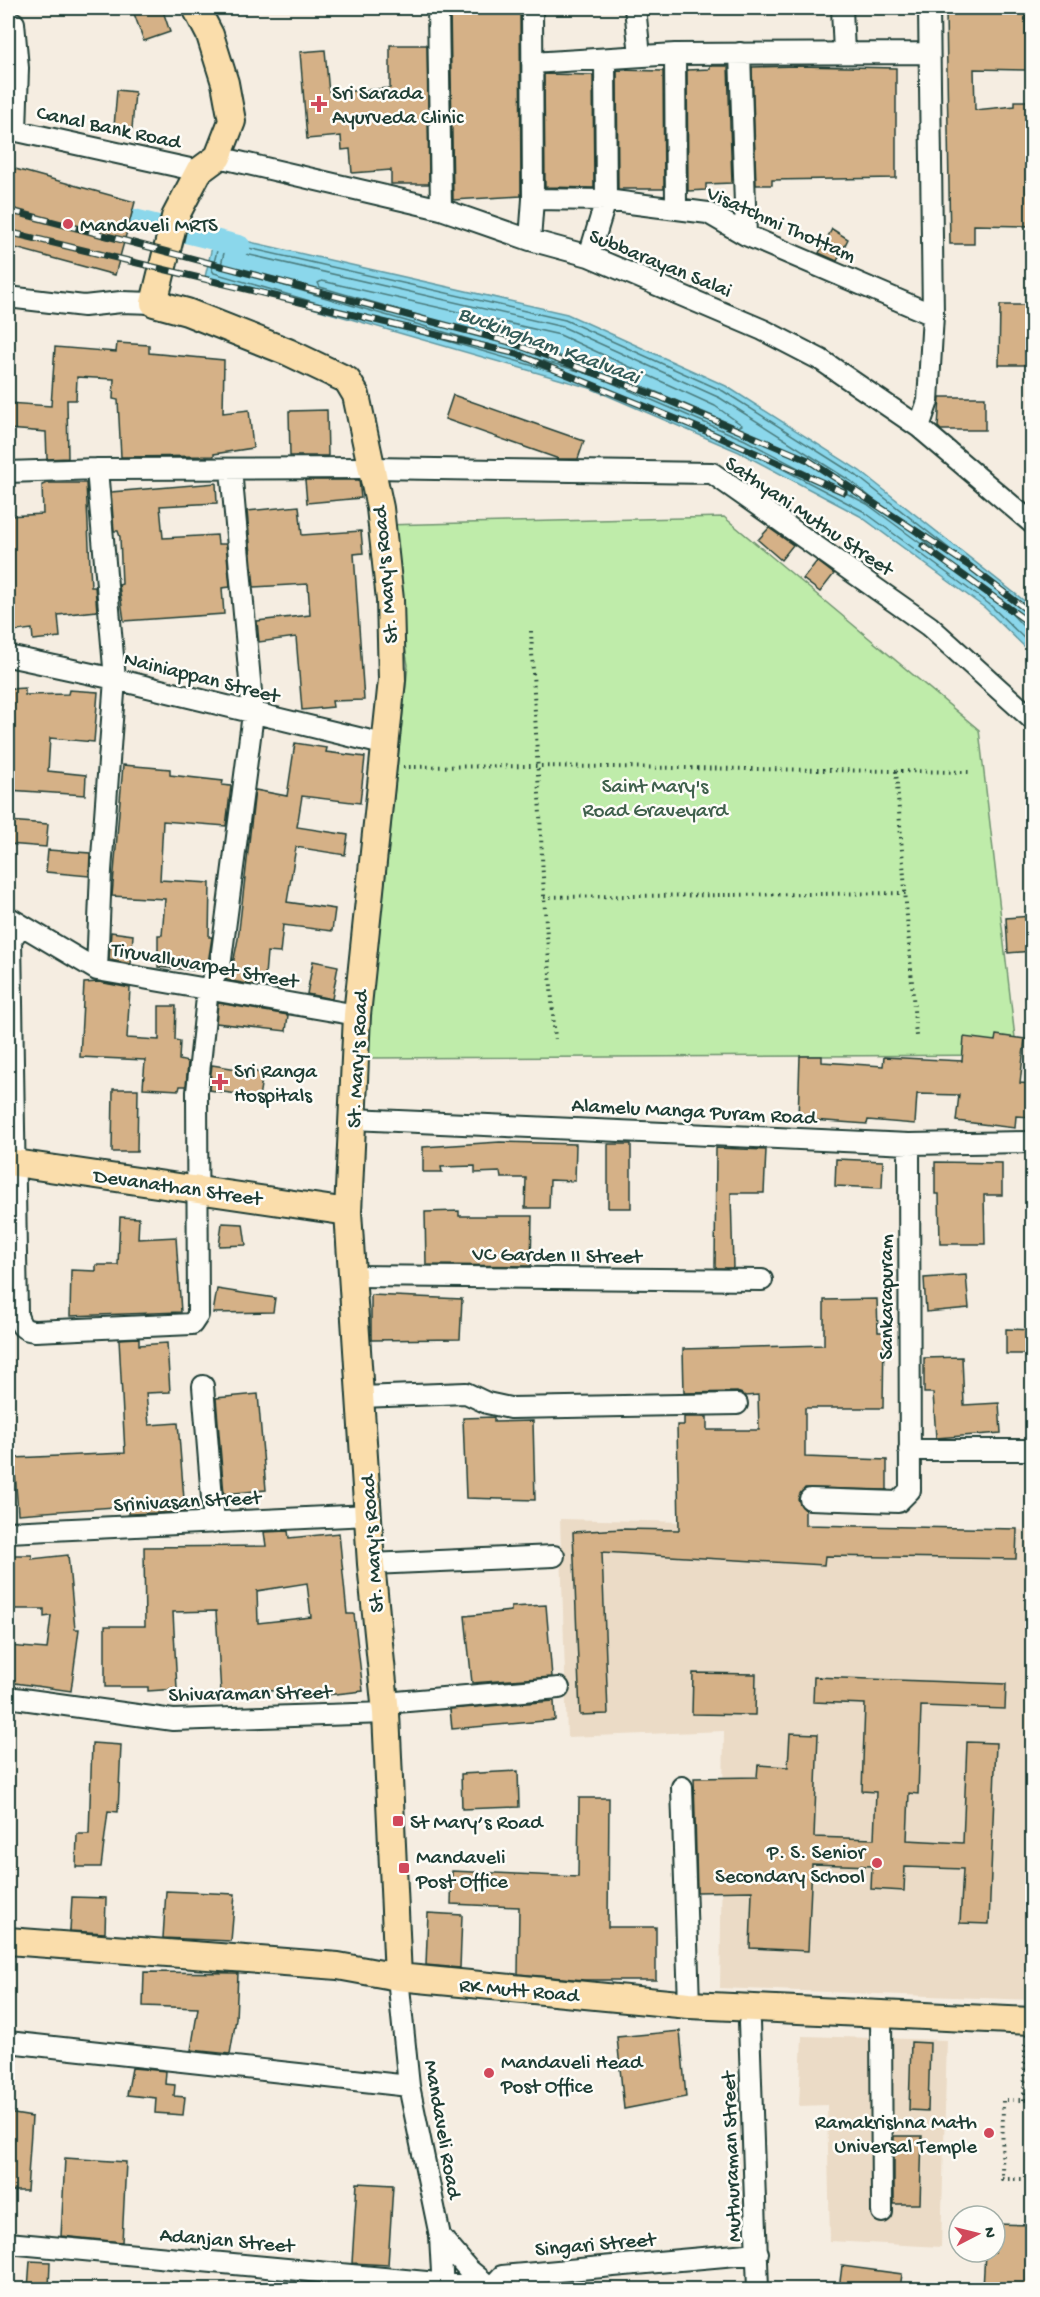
<svg xmlns="http://www.w3.org/2000/svg" width="1040" height="2297" font-family="'Gochi Hand',sans-serif">
<style>
.built{fill:#ebdbc6}
.green{fill:#bfecaa;stroke:#6f946f;stroke-width:1.5}
.water{fill:#8bd7eb;stroke:#6099a2;stroke-width:1.5}
.lines{fill:none;stroke-linecap:round;stroke-linejoin:round}
.shore{stroke:#4a7b7d;stroke-width:1.5}
.canal{stroke:#8bd7eb;stroke-width:21}
.building{fill:#d5b187;stroke:#1f3d34;stroke-width:1.5;fill-rule:evenodd}
.minor-casing{stroke:#1f3d34;stroke-width:24}
.major-casing{stroke:#1f3d34;stroke-width:30}
.path{stroke:#1f3d34;stroke-width:4;stroke-dasharray:1.5 4.5;stroke-linecap:butt}
.minor{stroke:#fdfcf7;stroke-width:20}
.major{stroke:#faddab;stroke-width:26}
.rail-casing{stroke:#1f3d34;stroke-width:7}
.rail{stroke:#fdfcf7;stroke-width:4.5;stroke-dasharray:14;stroke-linecap:butt}
.poi-dot{fill:#d1495b;stroke:#fdfcf7;stroke-width:2}
.labels{text-anchor:middle;stroke-width:5;stroke-linejoin:round;paint-order:stroke}
.poi-label{font-size:21px;fill:#1f3d34;stroke:#fdfcf7;text-anchor:start}
.street-label{font-size:21px;fill:#1f3d34;stroke:#fdfcf7}
.park-label{font-size:21px;fill:#3f604c;stroke:#fdfcf7}
.water-label{font-size:22px;font-style:italic;fill:#355c59;stroke:#fdfcf7}
</style>
<rect width="100%" height="100%" fill="#f5ede1"/>
<filter id="ink" filterUnits="userSpaceOnUse"><feTurbulence type="fractalNoise" baseFrequency=".0167" numOctaves="2"/><feDisplacementMap in="SourceGraphic" scale="12" xChannelSelector="R" yChannelSelector="G"/><feConvolveMatrix kernelMatrix="1 2 1 2 8 2 1 2 1" color-interpolation-filters="sRGB"/></filter>
<g filter="url(#ink)">
<path class="built" d="M560,1519L1027,1530V1704H1032V2000L720,1988L724,1731L567,1737Z
M802,2036L947,2040L941,2247L830,2241L827,2105L799,2106Z"/>
<path class="green" d="M724,517L979,730L1017,1055L366,1058L408,665L383,525Z"/>
<path class="water" d="M215,234L567,314L726,386L860,471L1032,607V654L985,608L860,516L739,452L590,388L205,277Z"/>
<g class="lines">
<path class="shore" d="M228,250L563,327L720,398L852,482L935,550L931,551L867,504L745,440L596,376L223,268L221,265L224,253Z
M322,281L560,335L715,406L742,425L738,427L598,367L320,287L318,283Z
M1032,611L1026,609L857,476L723,391L565,320L222,242L219,243L212,270L214,273L592,383L741,447L863,511L989,604L1032,646
M1032,618L1025,617L1013,609L1009,611L1032,636"/>
<path class="canal" d="M104,212L240,246"/>
</g>
<path class="building" d="M132,8H162L170,32L144,41Z
M450,8H520L521,196L453,200Z
M996,8H1026V70L974,69L975,110L1015,106V101H1032V147H1027V194H1032V226L974,225V244H950L946,13L996,12Z
M390,45H427L429,184H391V170L352,173L350,149L342,150L341,136L307,139L300,52L325,50L329,93L390,88Z
M710,66H728L732,183L706,184V190L688,191L687,70L710,69Z
M798,66L896,68V178L772,180V185H756L752,67Z
M617,70L663,71L664,189H618Z
M544,74L593,75L594,188L545,187Z
M117,90L135,92L132,129L114,127Z
M8,167L135,202L115,275L8,246Z
M832,229L848,239L837,261L819,253Z
M1000,305H1032V365H999Z
M117,343L149,345V353L224,360L223,413L249,410L253,448L214,454V456L121,457L118,400L113,399L114,379L77,377L76,400H67L68,458L47,459L46,432L8,429V403L51,406L55,347L116,352Z
M453,395L584,441L578,459H559L445,419Z
M940,397H985V430H941L938,427Z
M327,410L328,456H290L289,411Z
M305,480H359L361,498L307,503Z
M47,483H86L91,587H95L97,611L58,615L60,637L33,640L32,629L8,632V516L43,514L42,485Z
M216,483L217,503L160,506L163,538L217,535L218,544H226L230,587L222,588L224,614L124,621L119,585L122,584L120,537L118,531H114L111,492Z
M299,506L302,535L361,531L363,553L354,554L364,700L332,701L333,707L302,710L296,637L259,642L257,621L310,615L308,584L254,587L247,511Z
M769,528L793,545L781,560L758,540Z
M817,561L834,574L820,592L803,579Z
M25,688V695L68,694L69,690L98,692L94,742L50,738L48,771L86,775L85,795L8,790V689Z
M295,743L327,748L326,752L365,757L360,803L302,796L297,827L348,835L345,855L296,847L287,902L335,909L332,931L283,925L280,953L267,952L264,987L226,980L232,969L238,939L255,790L287,796Z
M123,765L170,769V775L223,781L222,785L231,786L226,826L163,821L160,880L210,883L209,937H212L208,963L204,971L158,967V935H162L165,899L112,896Z
M8,821L48,824L46,847L8,844Z
M48,850L90,853L89,876L46,872Z
M1031,916L1032,951L1008,953L1006,918Z
M111,932L133,935L131,964L109,960Z
M313,961L338,966L332,999L307,994Z
M99,982L130,988L127,1038L159,1040V1006H176L175,1040L180,1041L179,1060L188,1062L186,1086H180L179,1090L143,1088L145,1060L80,1057L84,983Z
M218,1003L288,1015L286,1031L216,1023Z
M996,1035L1025,1039L1020,1083L1032,1084V1117L1016,1116L1015,1128L956,1121L959,1095L917,1094L915,1124L868,1120L867,1124L798,1119L800,1056H822V1062L883,1066L884,1057L962,1061L964,1037L995,1041Z
M212,1065L263,1073L259,1097L209,1090Z
M113,1089H138L137,1152H112Z
M500,1142L576,1144L575,1181L550,1180L549,1208H525L526,1178H501L500,1172L475,1173V1166L441,1167L442,1172H423V1147Z
M608,1144H631V1208H608Z
M716,1148L766,1150L764,1193H731L733,1268H715Z
M836,1159L883,1161L882,1188L835,1186Z
M935,1162L1002,1163V1195H984L985,1244H940L939,1194H935Z
M459,1211V1216H532L531,1266L426,1265L425,1212Z
M120,1217L139,1218L138,1239L176,1237L181,1312L70,1316L71,1270L96,1271V1265H118Z
M222,1223L243,1224L246,1245L219,1246Z
M966,1275L969,1308L926,1312L924,1278Z
M217,1289L275,1298L273,1312L213,1313Z
M371,1295L462,1299L460,1339L371,1340Z
M877,1299L878,1332H884L883,1408H805V1457L887,1460V1490L805,1488L798,1499L805,1510V1525L1017,1529L1016,1559L825,1556L824,1565L602,1552L608,1714L580,1715L573,1532L622,1529L679,1530L677,1425H684V1417H707V1430H759L758,1395L745,1396L737,1392L684,1393L683,1349L824,1345V1300Z
M1006,1329L1032,1330V1354H1006Z
M139,1338V1345L167,1343L170,1392L146,1393L149,1425L178,1423L185,1512L128,1514V1506L18,1514L14,1458L125,1453L119,1339Z
M962,1357L964,1405L999,1403L1001,1433L936,1438L933,1393H924V1358Z
M258,1394L266,1490L224,1494L216,1398Z
M494,1417V1422L533,1421L535,1500L466,1498L463,1418Z
M288,1531L289,1538L339,1533L347,1614H354L363,1691L299,1698L298,1689L221,1694L216,1611L173,1612L177,1689L148,1691V1687H105V1626H145L144,1547L266,1546L264,1532ZM307,1583L311,1617L258,1623L257,1591Z
M8,1555H32V1559L68,1555L75,1629H79L71,1691L8,1682V1646L47,1649L51,1616L44,1617V1609H8Z
M546,1605L552,1677L472,1683L465,1616L511,1611V1607Z
M693,1673L756,1674L755,1715L692,1714Z
M814,1677L1006,1684L1005,1709L921,1706L918,1794L909,1793L907,1840L963,1843L967,1742L996,1743L989,1924L960,1923L963,1869L905,1867L904,1891L871,1889L872,1866L812,1864L808,1951L750,1948L752,1891L697,1892L694,1778L757,1777L758,1765L788,1767L790,1733L818,1734L814,1837L874,1839L876,1792L862,1791L865,1704L813,1702Z
M554,1701L555,1720L452,1729L450,1709Z
M92,1743L121,1745L118,1812L108,1811L101,1867H76L77,1834H89Z
M518,1771L519,1807L462,1809L461,1774Z
M579,1798H609L608,1927H656V1980H584L518,1974L519,1907L451,1904L452,1871L578,1877Z
M166,1891L235,1894L231,1941L163,1938Z
M72,1897L106,1898L105,1933L70,1931Z
M428,1913L462,1915L460,1968L426,1965Z
M144,1972L238,1973L236,2019L230,2054L191,2050L198,2008L143,2006Z
M680,2031L686,2097L624,2109L617,2037Z
M911,2042L930,2043L928,2111L909,2110Z
M132,2068L166,2071L165,2084L175,2085L174,2096L185,2097L183,2115L155,2113L156,2098L127,2095Z
M8,2113L32,2117L27,2191H8Z
M894,2136H922L920,2204H894Z
M65,2158L126,2162L122,2242L61,2236Z
M357,2183L393,2185L388,2265L352,2263Z
M995,2224L1032,2225V2289H983L985,2252H995Z
M30,2261L50,2262L49,2289H28Z
M842,2266L902,2274L900,2289H839Z"/>
<g class="lines">
<g class="minor-casing">
<path id="minor" d="M438,8L441,209
M635,8L640,55
M842,8L844,53
M8,26L14,23L18,68L16,131
M740,53L746,235
M675,54L676,207
M532,63L675,54L929,53
M8,129L199,171
M218,157L441,209L530,240L589,256L763,330L821,360L919,427L1032,523
M533,199L606,200L708,213L746,235L933,315
M530,240L533,199L532,8
M589,256L606,200L605,61
M8,297L84,306L121,302L154,303
M919,427L928,401L933,315L929,8
M97,469L115,679L101,871L97,970
M8,472L97,469L371,468L712,473L929,626L1032,719
M8,656L115,679L383,744
M8,917L97,970L357,1015
M20,927L11,940L17,1315C21,1327 23,1330 35,1331L192,1324L198,1315L197,1092L208,988L220,967L253,714L231,469
M353,1119L909,1144L1032,1142
M352,1276L762,1280
M203,1386L214,1523
M361,1397L466,1393L487,1403L510,1408L737,1404
M909,1450H1032
M810,1499L898,1502L910,1490L909,1144
M8,1532L369,1515
M371,1564L554,1556
M8,1697L173,1720L386,1713
M385,1703L559,1688
M682,1787L689,2005
M398,1977L409,2086L440,2236L443,2290
M881,2012L882,2212
M749,2023L758,2290
M8,2042L409,2086
M440,2236L468,2269L490,2287
M8,2243L491,2288L502,2276L758,2253"/>
</g>
<g class="major-casing">
<path id="major" d="M196,8L210,35L225,83L232,121L218,157L199,171L175,217L154,303L187,312L288,352L347,380L356,395L380,508L390,600L392,680L357,1015L348,1212L371,1564L386,1713L398,1977
M8,1162L348,1212
M8,1941L338,1966L398,1977L689,2005L1032,2021"/>
</g>
<path class="path" d="M531,631L544,897L555,1039
M403,767L538,766L969,772
M896,771L916,1036
M544,897L906,893
M1024,2100L1025,2041
M1032,2100H1003L1002,2179H1032"/>
<use href="#minor" class="minor"/>
<use href="#major" class="major"/>
<g class="rail-casing">
<path id="rail" d="M8,210L506,341L660,397L808,460L968,565L1032,614
M8,232L517,354L708,432L844,492
M923,546L1032,625"/>
</g>
<use href="#rail" class="rail"/>
</g>
</g>
<g class="poi-dot">
<path d="M316 95h6v6h6v6h-6v6h-6v-6h-6v-6h6z"/>
<circle cx="68" cy="224" r="6"/>
<path d="M217 1073h6v6h6v6h-6v6h-6v-6h-6v-6h6z"/>
<rect x="392" y="1815" width="12" height="12" rx="3"/>
<circle cx="877" cy="1863" r="6"/>
<rect x="398" y="1862" width="12" height="12" rx="3"/>
<circle cx="489" cy="2073" r="6"/>
<circle cx="989" cy="2133" r="6"/>
</g>
<g class="labels">
<g class="poi-label">
<text x="332" y="99">Sri Sarada<tspan x="332" dy="24">Ayurveda Clinic</tspan></text>
<text x="80" y="231">Mandaveli MRTS</text>
<text x="234" y="1077">Sri Ranga<tspan x="234" dy="24">Hospitals</tspan></text>
<text x="410" y="1828">St Mary’s Road</text>
<text x="865" y="1858" text-anchor="end">P. S. Senior<tspan x="865" dy="24">Secondary School</tspan></text>
<text x="416" y="1863">Mandaveli<tspan x="416" dy="24">Post Office</tspan></text>
<text x="501" y="2068">Mandaveli Head<tspan x="501" dy="24">Post Office</tspan></text>
<text x="977" y="2128" text-anchor="end">Ramakrishna Math<tspan x="977" dy="24">Universal Temple</tspan></text>
</g>
<g class="street-label">
<text transform="translate(109 126) rotate(12)" y="7">Canal Bank Road</text>
<text transform="translate(782 223) rotate(24)" y="7">Visatchmi Thottam</text>
<text transform="translate(661 262) rotate(22)" y="7">Subbarayan Salai</text>
<text transform="translate(810 515) rotate(34)" y="7">Sathyani Muthu Street</text>
<text transform="translate(384 575) rotate(-95)" y="7">St. Mary's Road</text>
<text transform="translate(202 676) rotate(14)" y="7">Nainiappan Street</text>
<text transform="translate(205 964) rotate(10)" y="7">Tiruvalluvarpet Street</text>
<text transform="translate(356 1059) rotate(-87)" y="7">St. Mary's Road</text>
<text transform="translate(694 1110) rotate(3)" y="7">Alamelu Manga Puram Road</text>
<text transform="translate(178 1186) rotate(8)" y="7">Devanathan Street</text>
<text transform="translate(557 1254) rotate(1)" y="7">VC Garden II Street</text>
<text transform="translate(885 1297) rotate(-90)" y="7">Sankarapuram</text>
<text transform="translate(187 1500) rotate(-3)" y="7">Srinivasan Street</text>
<text transform="translate(371 1544) rotate(-94)" y="7">St. Mary's Road</text>
<text transform="translate(250 1692) rotate(-1)" y="7">Shivaraman Street</text>
<text transform="translate(519 1989) rotate(5)" y="7">RK Mutt Road</text>
<text transform="translate(444 2129) rotate(80)" y="7">Mandaveli Road</text>
<text transform="translate(730 2157) rotate(-92)" y="7">Muthuraman Street</text>
<text transform="translate(227 2239) rotate(5)" y="7">Adanjan Street</text>
<text transform="translate(595 2243) rotate(-5)" y="7">Singari Street</text>
</g>
<g class="park-label">
<text x="655" y="792">Saint Mary's<tspan x="655" dy="24">Road Graveyard</tspan></text>
</g>
<g class="water-label">
<text transform="translate(550 343) rotate(20)" y="8">Buckingham Kaalvaai</text>
</g>
</g>
<rect width="1040" height="2297" fill="none" stroke="#fdfcf7" stroke-width="30"/>
<rect x="15" y="15" width="1010" height="2267" fill="none" stroke="#1f3d34" stroke-width="2" filter="url(#ink)"/>
<g transform="translate(977 2234) rotate(83)"><circle r="28" fill="#fdfcf7" stroke="#a4b0a9" stroke-width="1.5"/>
<path d="M0-4.5L10 22L0 15L-10 22Z" fill="#d1495b"/>
<text y="-9" font-size="16" font-weight="bold" text-anchor="middle" fill="#1f3d34">N</text>
</g>
</svg>
